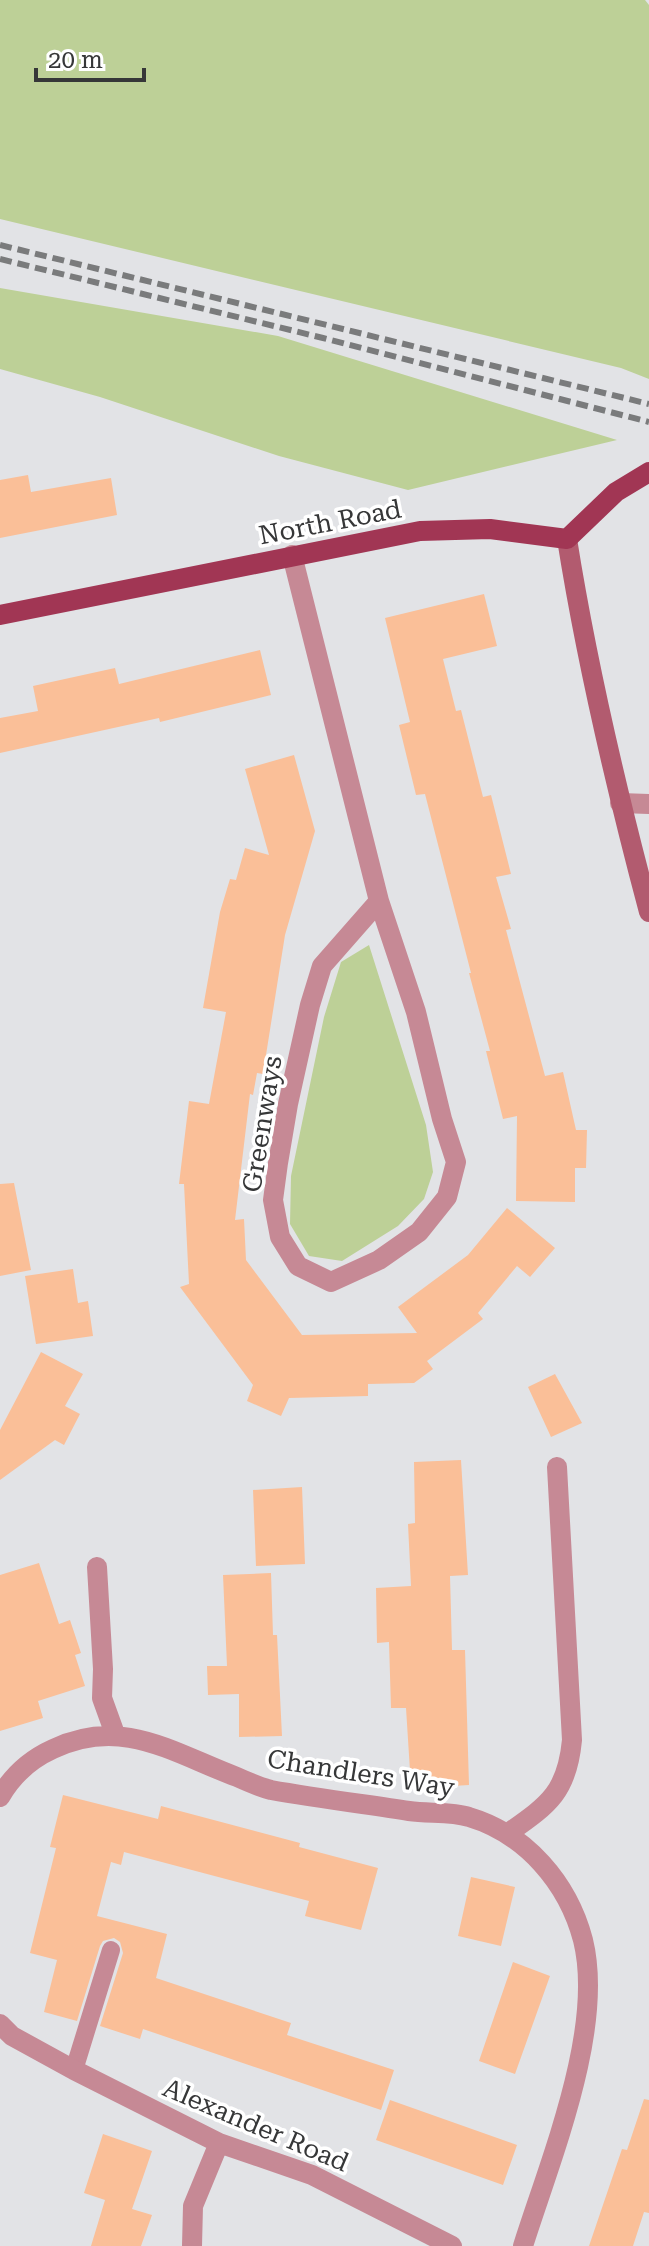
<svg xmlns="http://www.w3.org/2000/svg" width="649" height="2246" font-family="'Roboto Serif',serif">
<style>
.green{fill:#bdd097}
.building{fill:#fabf98}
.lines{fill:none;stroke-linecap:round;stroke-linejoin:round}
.lane{stroke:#c68995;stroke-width:18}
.street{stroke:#c68995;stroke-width:20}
.secondary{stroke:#b25b6f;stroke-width:20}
.primary{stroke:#a13654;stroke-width:20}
.rail{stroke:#7a7b7c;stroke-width:6;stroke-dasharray:12 6;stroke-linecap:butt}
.labels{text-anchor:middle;stroke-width:7;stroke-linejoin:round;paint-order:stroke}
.street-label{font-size:26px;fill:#363738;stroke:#fff}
</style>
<rect width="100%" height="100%" fill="#e2e3e6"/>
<path class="green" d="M0,0H645L649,5V379L621,368L0,219Z
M0,288L278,336L617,440L408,490L279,456L100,397L0,369Z
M369,945L426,1125L433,1172L424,1199L398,1226L342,1261L309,1256L290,1224L291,1176L324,1017L341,962Z"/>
<path class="building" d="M28,475L31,492L111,478L117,515L0,538V480Z
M484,594L497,646L443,659L456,711L461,710L483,797L491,795L511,874L496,877L511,929L506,930L545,1076L563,1072L576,1130H587L586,1168H575V1202L516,1201L517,1116L503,1119L486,1051H490L469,973H471L425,794L416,795L399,725L410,722L385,618Z
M260,650L271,695L160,722L159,718L0,753V718L38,711L33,686L115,668L119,684Z
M294,755L315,831L285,935L263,1074L257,1073L253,1095L250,1094L235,1220L244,1219L246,1260L302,1335L417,1333L398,1307L468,1255L507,1208L555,1248L530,1277L517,1266L478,1313L483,1319L427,1361L433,1369L414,1383L368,1384V1396L289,1398L281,1416L247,1401L253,1385L180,1287L189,1284L184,1184H179L189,1101L209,1104L226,1012L203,1008L220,912L230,879L236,880L245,848L269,855L245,769Z
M14,1183L31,1270L0,1276V1184Z
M73,1269L78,1303L88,1301L93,1336L36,1344L25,1276Z
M41,1352L83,1374L65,1406L80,1414L64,1445L55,1440L0,1480V1430Z
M555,1374L582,1423L551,1437L528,1387Z
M461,1460L468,1575L450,1576L451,1612L452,1650H465L469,1785L420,1788L419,1770L410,1771L406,1708H391L389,1642L377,1643L376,1588L411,1586L408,1524L415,1523L414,1462Z
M302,1487L305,1564L256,1566L253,1490Z
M39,1563L59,1624L70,1620L81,1653L75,1655L85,1686L38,1701L43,1718L0,1731V1575Z
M271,1573L273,1635H277L282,1736L239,1737V1694L208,1695L207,1666H227L223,1575Z
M63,1795L158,1819L161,1806L300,1843L299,1847L378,1868L361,1930L305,1916L309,1901L124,1852L121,1865L111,1862L97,1916L167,1934L156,1978L291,2023L287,2035L394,2070L381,2110L143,2029L140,2039L100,2026L123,1953L120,1942L114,1938L103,1941L100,1946L77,2021L44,2012L57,1960L30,1953L56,1848L50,1847Z
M471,1877L515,1887L501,1946L458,1936Z
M513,1962L550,1976L515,2074L479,2061Z
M644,2099L649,2100V2213L644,2212L633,2246H589L622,2149L627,2150Z
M390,2100L517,2145L503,2185L376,2140Z
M103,2134L152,2151L132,2209L152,2215L141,2246H91L105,2200L84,2193Z"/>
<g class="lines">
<path class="lane" d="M74,2070L111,1950"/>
<path class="street" d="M292,555L379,901L416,1012L442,1119L456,1162L447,1197L419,1232L379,1260L331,1282L298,1266L280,1237L273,1200L278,1163L288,1104L310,1005L322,966L379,901
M620,803L649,804
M97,1567L103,1669L102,1698L115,1734
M0,1797C12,1776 31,1759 53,1749C122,1716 173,1753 237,1777C248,1782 259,1787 271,1790C316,1798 363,1804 409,1811C428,1814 451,1811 469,1817C526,1834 568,1883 583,1940C605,2029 550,2160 523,2246
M507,1834C548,1805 567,1793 572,1740L557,1467
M0,2024L12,2036L74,2070L219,2143L312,2175L452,2246
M192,2246L193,2206L219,2143"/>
<path class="secondary" d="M567,539C587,665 616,788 649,912"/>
<path class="primary" d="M0,615L420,531L490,529L567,539L616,492L649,472"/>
<path class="rail" d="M0,245L649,404
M0,259L323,338L649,422"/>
</g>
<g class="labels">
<g class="street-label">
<text transform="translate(330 522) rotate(-11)" y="9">North Road</text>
<text transform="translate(262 1124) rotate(-81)" y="9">Greenways</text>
<text transform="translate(361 1773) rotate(9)" y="9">Chandlers Way</text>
<text transform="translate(256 2125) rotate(23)" y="9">Alexander Road</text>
</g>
</g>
<path d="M36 68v12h108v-12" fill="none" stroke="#363738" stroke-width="4"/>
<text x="48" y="68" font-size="24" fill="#363738" stroke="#ffffff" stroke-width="6" paint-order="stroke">20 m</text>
</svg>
